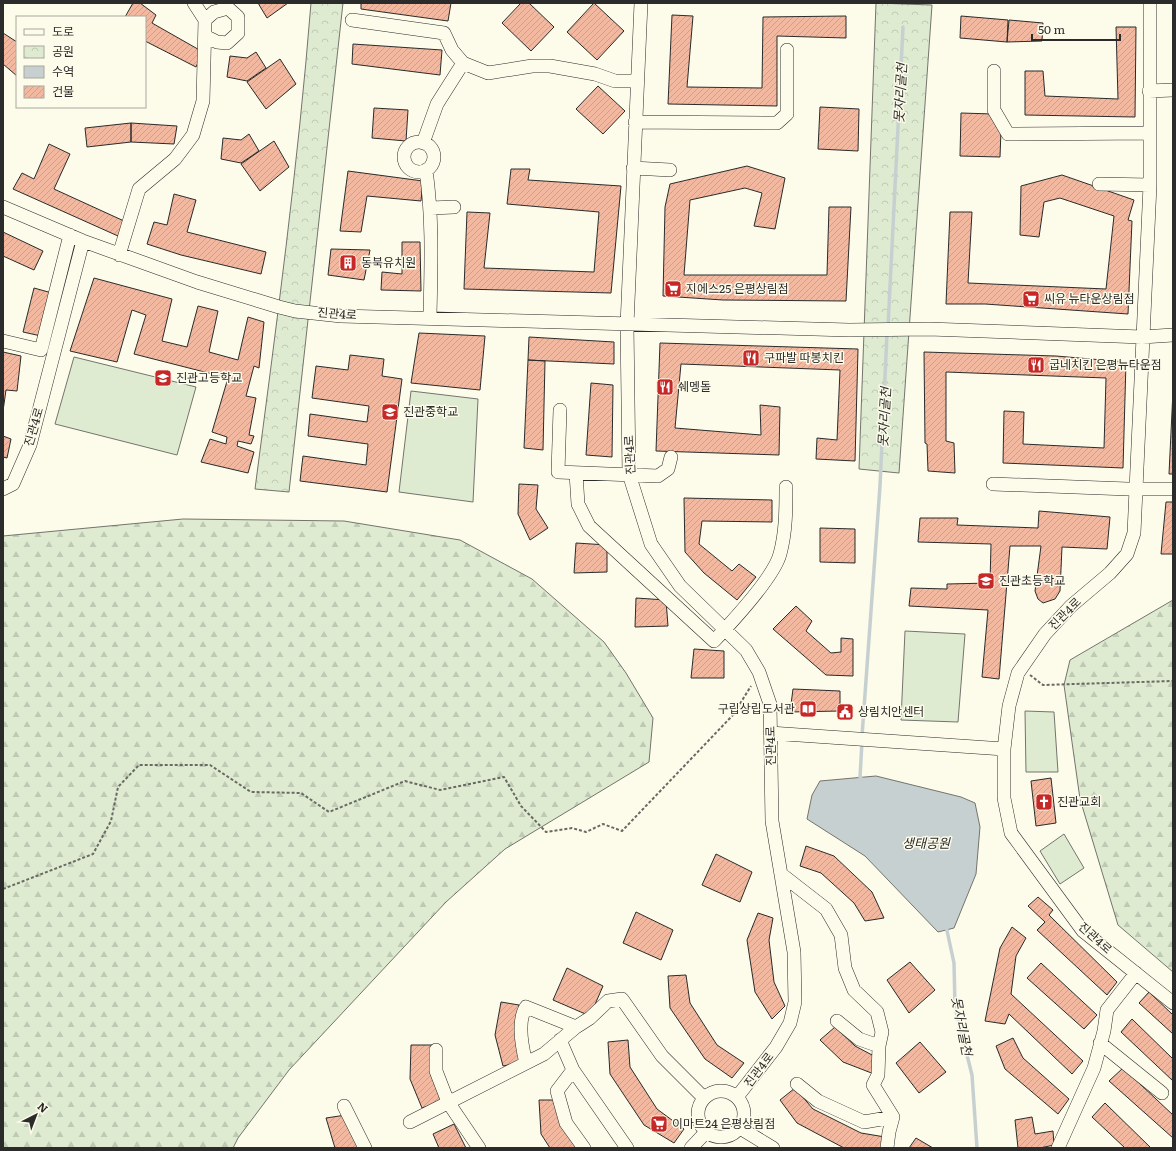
<svg xmlns="http://www.w3.org/2000/svg" width="1176" height="1151" font-family="Literata,'Noto Sans KR',serif">
<style>
.forest{fill:url(#forest-firs);stroke:#74746e}
.park{fill:url(#park-crowns);stroke:#74746e}
.garden{fill:#deebd1;stroke:#74746e}
.water{fill:#c7d0d0;stroke:#74746e}
.lines{fill:none;stroke-linecap:round;stroke-linejoin:round}
.stream{stroke:#c7d0d0;stroke-width:3.5}
.building{fill:url(#building-hatch);stroke:#2b2b2b}
.minor-casing{stroke:#2b2b2b;stroke-width:14}
.path{stroke:#6a6964;stroke-width:2;stroke-dasharray:3 2;stroke-linecap:butt}
.minor{stroke:#fdfbea;stroke-width:13}
.labels{text-anchor:middle;stroke-width:3;stroke-linejoin:round;paint-order:stroke}
.poi-label{font-size:12px;fill:#2b2b2b;stroke:#fdfbea;text-anchor:start}
.street-label{font-size:12px;fill:#2b2b2b;stroke:#fdfbea}
.water-label{font-size:13px;font-style:italic;fill:#2b2b2b;stroke:#fdfbea}
</style>
<defs>
<pattern id="forest-firs" width="22" height="20" patternUnits="userSpaceOnUse"><rect width="22" height="20" fill="#deebd1"/><path d="M5 1l3.5 6h-7zM16 11l3.5 6h-7z" fill="#bfcab4"/></pattern>
<pattern id="park-crowns" width="20" height="18" patternUnits="userSpaceOnUse"><rect width="20" height="18" fill="#deebd1"/><path d="M2 6a3 3 0 1 1 6 0M12 15a3 3 0 1 1 6 0" fill="none" stroke="#bfcab4"/></pattern>
<pattern id="building-hatch" width="6" height="6" patternUnits="userSpaceOnUse"><rect width="6" height="6" fill="#f2b8a0"/><path d="M-1 1l2-2M0 6l6-6M5 7l2-2" fill="none" stroke="#d09e8a"/></pattern>
</defs>
<rect width="100%" height="100%" fill="#fdfbea"/>
<path class="forest" d="M183,519L344,521L460,540L532,579L604,642L626,673L653,718L649,762L505,849L446,902L289,1070L238,1138L233,1148H3V536Z
M1173,600V972L1118,925L1080,799L1064,685L1070,660Z"/>
<path class="park" d="M311,3H343L289,492L255,489C276,328 298,166 311,3Z
M876,3L932,5L899,473L859,469Z"/>
<path class="garden" d="M74,357L196,387L177,455L55,424Z
M411,391L478,399L473,502L399,492Z
M905,631L965,634L958,722L901,720Z
M1025,711L1054,712L1058,772H1026Z
M1064,834L1084,868L1060,884L1040,851Z"/>
<path class="water" d="M876,776L961,797L975,803L980,827L976,874L954,928L938,932L865,856L807,819L812,795L820,781Z"/>
<g class="lines">
<path class="stream" d="M888,327L903,27
M862,736L880,486L887,333
M862,742L860,777L863,781
M946,926L954,963L955,1007L972,1075L977,1148"/>
</g>
<path class="building" d="M133,3H140L156,15L152,23L203,52L196,67L145,41V17H125Z
M258,3H288L267,18Z
M361,3H451L448,21L361,9Z
M521,3H529L554,27L531,51L502,23Z
M594,3L624,31L597,60L567,32Z
M672,15L693,16L687,87L762,88L763,17L846,16V38L777,36V106L668,104Z
M961,16L1008,20L1007,42L960,38Z
M1009,20L1043,23L1042,41L1007,42Z
M1116,27H1136L1135,117L1025,115V71H1043L1045,96L1118,99Z
M3,33L17,42V76L3,64Z
M353,44L442,50L440,75L352,64Z
M256,52L266,68L247,81L227,77L230,56L247,58Z
M280,59L296,84L266,109L247,82Z
M598,86L625,111L603,134L576,109Z
M820,107L859,109L858,151L818,149Z
M374,108L408,110L406,141L372,138Z
M961,113L993,114L1001,130L1000,157L960,156Z
M131,123L177,126L174,144L131,142Z
M131,123V142L87,147L85,128Z
M249,134L259,151L241,163L221,159L223,138L241,140Z
M274,141L289,167L260,191L241,164Z
M49,144L70,154L54,189L124,221L118,236L13,189L22,173L34,179Z
M747,166L785,178L775,229L754,226L762,193L745,188L690,200L684,275H827L829,207H851L846,301L723,300L663,296L665,207L670,184Z
M511,169H530L528,180L621,186L611,293L464,289L467,212L490,213L484,268L594,272L599,212L507,204Z
M348,171L423,181L421,201L367,196L361,232L340,231Z
M1062,175L1134,200L1128,220L1132,221L1128,314L985,304H946L950,212H972L968,283L1106,289L1114,216L1060,198L1044,202L1039,237L1020,235L1021,186Z
M174,194L196,200L187,232L266,252L261,274L181,255L147,244L154,222L167,225Z
M3,232L43,251L34,270L3,256Z
M402,242H420L421,291L381,290L382,272L402,274Z
M331,249L370,250L364,280L328,275Z
M94,278L172,299L162,341L187,347L198,306L218,311L209,352L238,360L248,317L264,322L259,368L254,366L246,396L256,398L249,435L254,436L251,444L238,441L237,446L254,452L248,473L201,462L210,439L226,444L227,437L212,432L228,378L134,354L146,315L132,310L117,362L70,351Z
M34,288L52,293L41,336L23,332Z
M419,333L485,336L480,390L411,383Z
M529,337L614,342V364L528,360Z
M660,343L858,349L855,461L816,459L817,438L837,440L840,370L681,364L675,428L761,435L760,405L780,407L779,455L656,451Z
M3,352L21,356L17,391L6,390L3,411Z
M924,352L1056,356L1126,362L1123,468L1003,463L1004,411L1024,412L1023,444L1104,448L1106,378L946,372V441L954,443L955,473L928,471L927,444L925,443Z
M350,355L384,359L382,376L402,379L387,492L300,481L303,456L366,465L368,444L308,436L310,414L367,422L369,406L312,398L316,366L348,370Z
M528,360L545,361L543,450L524,448Z
M591,383L613,385L612,457L586,455Z
M1173,391V474H1169Z
M3,436L11,439L7,458L3,457Z
M519,484L538,485L536,509L548,528L530,540L518,514Z
M684,498L772,500V522L702,521L699,544L732,571L739,564L756,577L737,600L704,573L685,552Z
M1166,502H1173V554H1161Z
M1039,511L1110,517L1107,549L1062,547L1060,591L1055,599L1043,603L1038,599L1035,591L1041,546H1010L999,679L982,677L988,610L909,606L911,588L947,589V584L990,583L991,544L918,542L920,518H958L957,525L1038,528Z
M820,528L855,529V563L820,562Z
M576,543L607,545V572L574,573Z
M636,598L666,600L668,626L635,627Z
M796,606L812,621L806,631L831,653L841,652V638L853,639V676L826,675L773,629Z
M694,649L724,651V678H691Z
M793,689L840,691V711L790,712Z
M1051,778L1056,823L1036,826L1031,781Z
M806,846L834,856L872,892L884,918L865,921L854,903L821,873L800,866Z
M716,854L752,872L740,902L702,885Z
M1038,897L1053,910L1049,915L1117,982L1107,995L1037,930L1045,922L1028,906Z
M636,912L673,930L661,960L623,943Z
M758,913L773,918L769,940L774,982L785,1006L772,1019L755,992L747,940Z
M1012,927L1026,938L1016,956L1011,994L1083,1061L1072,1074L1009,1014L1005,1024L985,1021L1000,948Z
M910,962L935,990L909,1013L887,980Z
M1041,963L1097,1015L1084,1029L1027,978Z
M567,968L603,986L590,1016L553,1000Z
M686,975L690,1003L717,1045L744,1063L732,1078L705,1059L670,1008L668,976Z
M1149,992L1173,1015V1034L1139,1003Z
M501,1002L519,1005L517,1037L523,1062L503,1066L495,1035Z
M1132,1019L1173,1059V1081L1121,1032Z
M835,1027L855,1046L874,1056V1074L843,1062L820,1040Z
M1013,1038L1023,1058L1069,1099L1058,1114L1005,1069L996,1046Z
M628,1040L630,1067L657,1109L684,1129L674,1143L644,1125L610,1074L608,1042Z
M920,1042L946,1072L919,1093L896,1063Z
M411,1045H433L444,1101L422,1108L410,1079Z
M1123,1068L1173,1115V1138L1109,1081Z
M795,1088L813,1109L861,1133L885,1137L883,1148H844L797,1123L780,1100Z
M539,1100H555L579,1148H550L541,1134Z
M1105,1103L1151,1148H1125L1092,1117Z
M346,1115L361,1148H335L326,1118Z
M1032,1117L1035,1134L1053,1131L1054,1145L1040,1148H1018L1015,1120Z
M454,1124L466,1148H439L433,1134Z
M916,1138L933,1148H909Z"/>
<g class="lines">
<g class="minor-casing">
<path id="minor" d="M641,3L627,325L629,474L651,544L680,586L746,650L759,672L770,704L772,821L794,952L795,1002L790,1023L776,1047L737,1097
M1150,3V185L1134,533L1127,554L1110,573L1071,606L1045,634L1018,673L1009,706L1004,749V798L1011,833L1083,931L1173,1003
M352,20L444,33L452,50L463,63L488,73L532,66H550L595,74L615,81H637
M205,36L217,42L227,43L238,33V17L228,8L214,12L205,20
M994,71V110L1008,134L1150,133
M1149,91L1173,90
M635,122L777,123L787,114V50
M404 157a15 15 0 1 1 30 0a15 15 0 1 1-30 0Z
M423,143L437,104L463,63
M633,168L670,170
M426,170C433,221 431,266 430,317
M1099,184L1150,185
M3,207L83,241L197,282L279,307L295,311L341,316L849,330L929,329L1142,337L1173,335
M431,208L454,207
M119,255L139,189L175,159L193,135L203,101L205,20L194,3
M3,341L41,350L70,235
M560,410L558,472L658,476L668,469L671,457
M576,473L578,504L589,526L714,641C732,622 774,577 780,554C786,532 786,509 786,487
M993,484L1128,489H1173
M3,489L13,484L30,445L83,241
M770,733L1004,749
M781,874L826,909L841,935L845,968L854,990L877,1012L882,1032L879,1046L878,1075L873,1085L893,1117
M837,1021L859,1039L879,1046
M560,1040L573,1070L627,1148
M1100,1043L1162,1093
M436,1050V1071L448,1102L479,1148
M526,1063C522,1047 517,1021 526,1007L576,1027
M573,1070L557,1091L566,1123L584,1148
M797,1084L818,1101L864,1122L893,1117
M698 1114a23 23 0 1 1 46 0a23 23 0 1 1-46 0Z
M344,1106L365,1148
M410,1122L544,1054L576,1027L590,1018L608,1001L622,999L662,1056L704,1098
M740,1128L773,1148
M691,1148L706,1132
M887,1148L889,1132L893,1117
M1058,1148L1094,1068L1104,1031L1107,1010L1136,973"/>
</g>
<path class="path" d="M1030,675L1043,685L1173,681
M3,889L93,854L111,821L118,787L139,765H210L251,792L301,793L329,812L405,781L440,790L504,777L521,806L546,832L572,828L586,832L603,824L622,831L733,715L751,686"/>
<use href="#minor" class="minor"/>
</g>
<defs>
<g id="building-square" transform="scale(0.9)"><rect x="-9" y="-9" width="18" height="18" rx="4" fill="#c62828" stroke="#fdfbea"/><path d="M-4-6H4V6H1V3H-1V6H-4ZM-2.5-4.3h1.7v1.8h-1.7ZM.8-4.3h1.7v1.8H.8ZM-2.5-1h1.7V.8h-1.7ZM.8-1h1.7V.8H.8Z" fill="#fff"/></g>
<g id="supermarket-square" transform="scale(0.9)"><rect x="-9" y="-9" width="18" height="18" rx="4" fill="#c62828" stroke="#fdfbea"/><path d="M-6-5.5h2.5l.6 2H6L4.5 2H-2.5L-4.4-4H-6ZM-1.5 3.2a1.3 1.3 0 1 0 .1 0ZM3 3.2a1.3 1.3 0 1 0 .1 0Z" fill="#fff"/></g>
<g id="restaurant-square" transform="scale(0.9)"><rect x="-9" y="-9" width="18" height="18" rx="4" fill="#c62828" stroke="#fdfbea"/><path d="M-5-6h1v4h1v-4h1v4h1v-4h1v5L-1.5 .5V6h-2V.5L-5-1ZM5-6V6H3V1.5H1.5Q1.5-4 5-6Z" fill="#fff"/></g>
<g id="school-square" transform="scale(0.9)"><rect x="-9" y="-9" width="18" height="18" rx="4" fill="#c62828" stroke="#fdfbea"/><path d="M0-5L7-2L0 1L-7-2ZM-4 1L0 2.5L4 1V4Q0 6-4 4Z" fill="#fff"/></g>
<g id="library-square" transform="scale(0.9)"><rect x="-9" y="-9" width="18" height="18" rx="4" fill="#c62828" stroke="#fdfbea"/><path d="M-6-4Q-3-5.5-.7-3.5V5Q-3 3-6 4ZM6-4Q3-5.5 .7-3.5V5Q3 3 6 4Z" fill="#fff"/></g>
<g id="civic-square" transform="scale(0.9)"><rect x="-9" y="-9" width="18" height="18" rx="4" fill="#c62828" stroke="#fdfbea"/><path d="M-.6-6.5H3V-4.5H.6V-3L4-1V1h2V6H-6V1h2V-1L-.6-3ZM-1.2 2.5V6h2.4V2.5Z" fill="#fff"/></g>
<g id="church-square" transform="scale(0.9)"><rect x="-9" y="-9" width="18" height="18" rx="4" fill="#c62828" stroke="#fdfbea"/><path d="M-1.2-6h2.4v3.5h3.3v2.4h-3.3V6h-2.4V-.1h-3.3v-2.4h3.3Z" fill="#fff"/></g>
</defs>
<g fill-rule="evenodd">
<use href="#building-square" x="348" y="263"/>
<use href="#supermarket-square" x="673" y="289"/>
<use href="#supermarket-square" x="1031" y="299"/>
<use href="#restaurant-square" x="751" y="358"/>
<use href="#restaurant-square" x="1036" y="365"/>
<use href="#school-square" x="163" y="378"/>
<use href="#restaurant-square" x="665" y="387"/>
<use href="#school-square" x="390" y="412"/>
<use href="#school-square" x="986" y="581"/>
<use href="#library-square" x="808" y="709"/>
<use href="#civic-square" x="845" y="712"/>
<use href="#church-square" x="1044" y="802"/>
<use href="#supermarket-square" x="659" y="1124"/>
</g>
<g class="labels">
<g class="poi-label">
<text x="361" y="267">동북유치원</text>
<text x="686" y="293">지에스25 은평상림점</text>
<text x="1044" y="303">씨유 뉴타운상림점</text>
<text x="764" y="362">구파발 따봉치킨</text>
<text x="1049" y="369">굽네치킨 은평뉴타운점</text>
<text x="176" y="382">진관고등학교</text>
<text x="678" y="391">쉐멩돌</text>
<text x="403" y="416">진관중학교</text>
<text x="999" y="585">진관초등학교</text>
<text x="795" y="713" text-anchor="end">구립상립도서관</text>
<text x="858" y="716">상림치안센터</text>
<text x="1057" y="806">진관교회</text>
<text x="672" y="1128">이마트24 은평상림점</text>
</g>
<g class="street-label">
<text transform="translate(337 314) rotate(4)" y="4">진관4로</text>
<text transform="translate(34 427) rotate(-74)" y="4">진관4로</text>
<text transform="translate(630 455) rotate(-93)" y="4">진관4로</text>
<text transform="translate(1065 614) rotate(-45)" y="4">진관4로</text>
<text transform="translate(771 746) rotate(-91)" y="4">진관4로</text>
<text transform="translate(1095 938) rotate(42)" y="4">진관4로</text>
<text transform="translate(759 1070) rotate(-53)" y="4">진관4로</text>
</g>
<g class="water-label">
<text transform="translate(900 93) rotate(-87)" y="5">못자리골천</text>
<text transform="translate(884 417) rotate(-87)" y="5">못자리골천</text>
<text x="926" y="848">생태공원</text>
<text transform="translate(962 1026) rotate(79)" y="5">못자리골천</text>
</g>
</g>
<rect width="1176" height="1151" fill="none" stroke="#2b2b2b" stroke-width="8"/>
<rect x="16" y="16" width="130" height="92" fill="#fdfbea" stroke="#a9a89e"/>
<rect x="24" y="29" width="20" height="6" fill="#fdfbea" stroke="#a9a89e"/>
<text x="52" y="36" font-size="12" fill="#2b2b2b">도로</text>
<rect x="24" y="46" width="20" height="12" fill="url(#park-crowns)" stroke="#a9a89e"/>
<text x="52" y="56" font-size="12" fill="#2b2b2b">공원</text>
<rect x="24" y="66" width="20" height="12" fill="#c7d0d0" stroke="#a9a89e"/>
<text x="52" y="76" font-size="12" fill="#2b2b2b">수역</text>
<rect x="24" y="86" width="20" height="12" fill="url(#building-hatch)" stroke="#a9a89e"/>
<text x="52" y="96" font-size="12" fill="#2b2b2b">건물</text>
<g transform="translate(36 1115) rotate(42)" stroke="#fdfbea" stroke-width="3" paint-order="stroke">
<path d="M0-3L7 15L0 10L-7 15Z" fill="#2b2b2b"/>
<text y="-6" font-size="11" font-weight="bold" text-anchor="middle" fill="#2b2b2b">N</text>
</g>
<path d="M1032 34v6h88v-6" fill="none" stroke="#2b2b2b" stroke-width="2"/>
<text x="1038" y="34" font-size="12" fill="#2b2b2b" stroke="#fdfbea" stroke-width="3" paint-order="stroke">50 m</text>
</svg>
